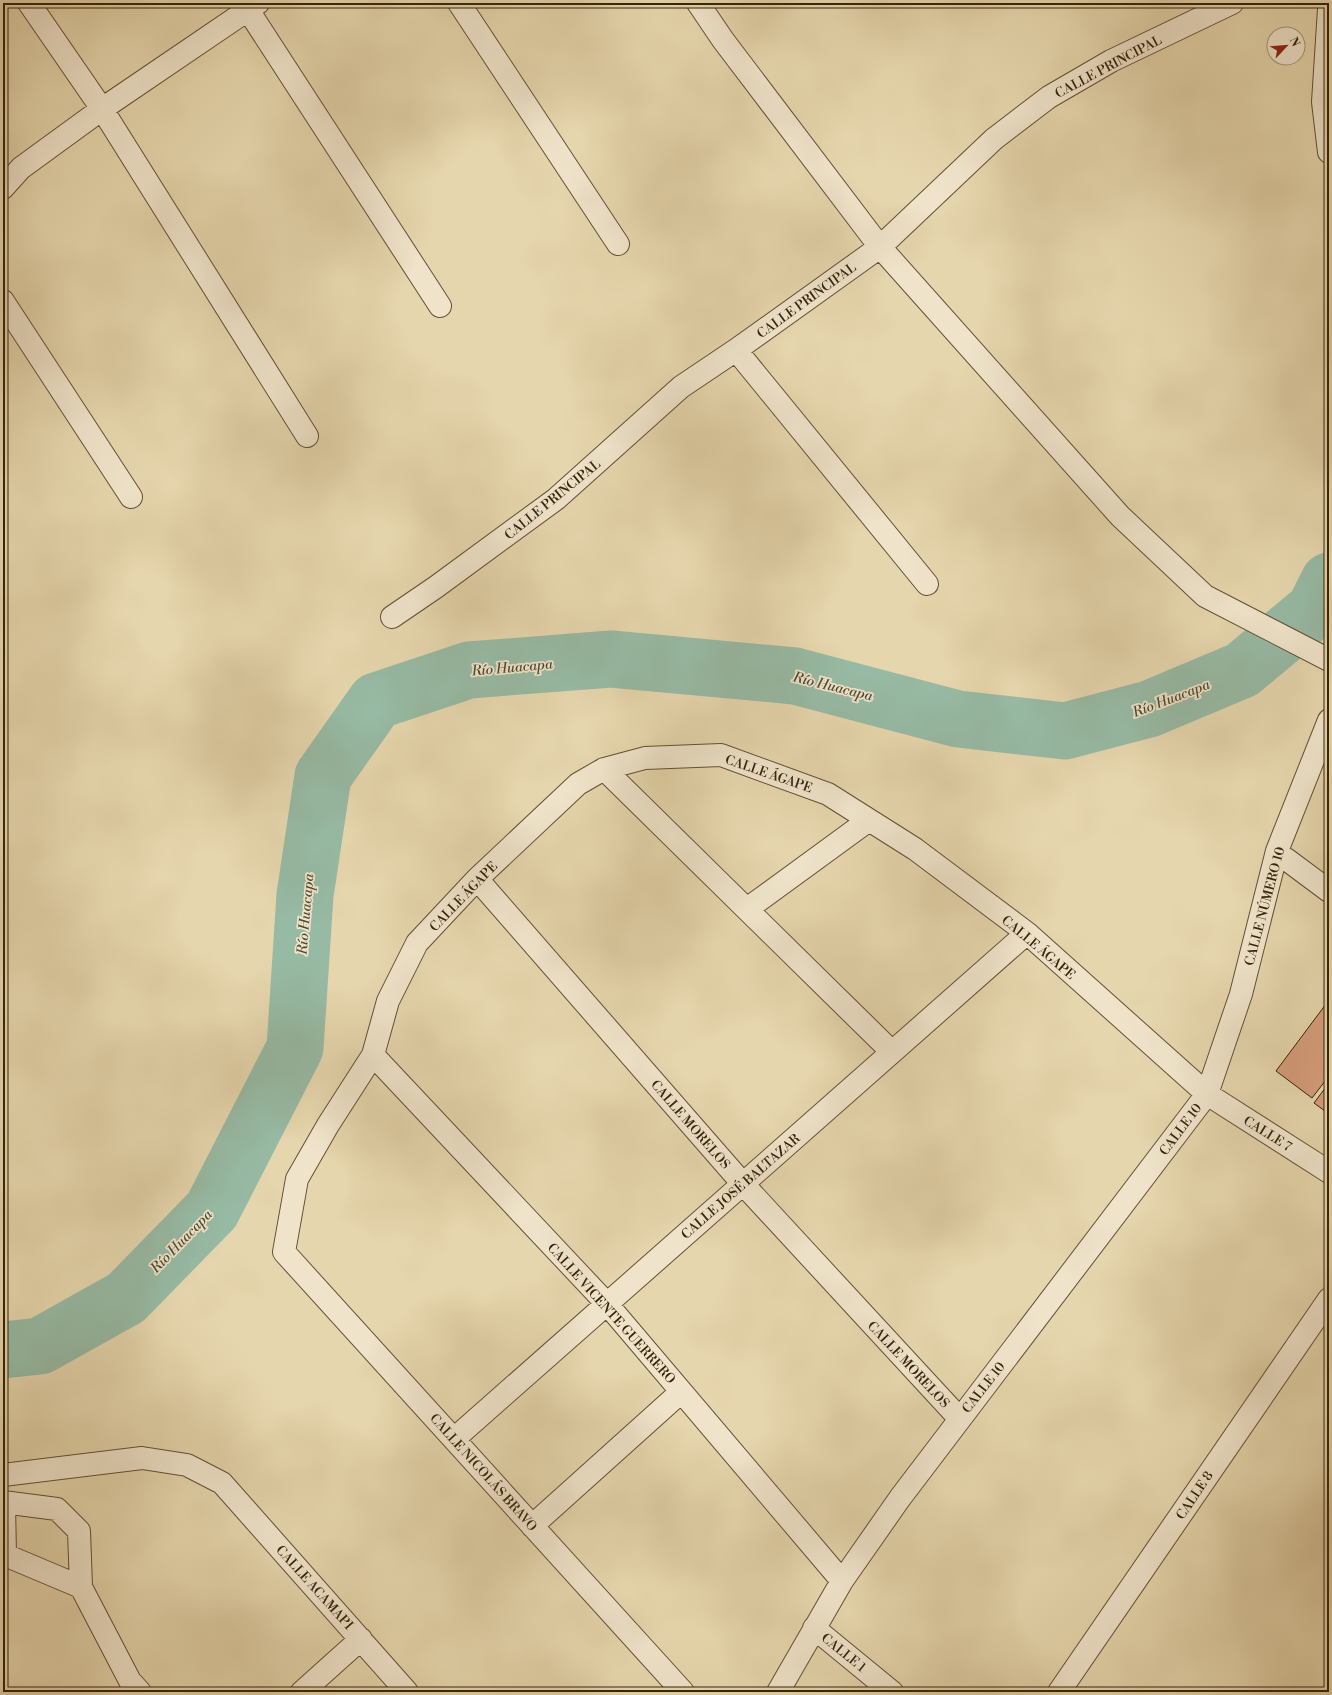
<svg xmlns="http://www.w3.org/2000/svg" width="1332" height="1695" font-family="'Libre Bodoni',serif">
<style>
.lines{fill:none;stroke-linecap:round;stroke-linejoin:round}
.river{stroke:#97baa4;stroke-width:57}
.building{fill:#d59e7b;stroke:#36240a}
.minor-casing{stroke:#625033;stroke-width:24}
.minor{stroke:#efe4ca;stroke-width:22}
.labels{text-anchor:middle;stroke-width:3.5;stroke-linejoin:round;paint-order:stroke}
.street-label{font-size:13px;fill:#36240a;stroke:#efe4ca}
.water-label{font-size:14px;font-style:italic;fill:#4e4a30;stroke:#efe4ca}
</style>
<rect width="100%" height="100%" fill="#e6d6ad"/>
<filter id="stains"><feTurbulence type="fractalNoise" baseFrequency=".005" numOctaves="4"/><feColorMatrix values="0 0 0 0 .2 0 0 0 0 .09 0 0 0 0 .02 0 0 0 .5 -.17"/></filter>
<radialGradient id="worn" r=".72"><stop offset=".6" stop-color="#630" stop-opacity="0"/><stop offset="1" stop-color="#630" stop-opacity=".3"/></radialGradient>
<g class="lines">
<path class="river" d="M3,1350L40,1346L126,1298L212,1210L295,1048L305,895L323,776L376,701L469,670L611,659L795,676L958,719L1065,731L1149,709L1242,670L1315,609L1329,581"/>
</g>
<path class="building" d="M1329,1000V1076L1312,1098L1276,1071Z
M1329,1083V1114L1314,1103Z"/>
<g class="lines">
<g class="minor-casing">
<path id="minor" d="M29,3L102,109L307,436
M459,3L618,244
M698,3L723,40L880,247L1120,516L1205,596L1329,660
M1329,9L1323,102L1329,152
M248,10L440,306
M3,188L21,168L102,109L258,3
M3,301L131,497
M736,350L927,584
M392,617L436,587L556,499L681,387L736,350L880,247L994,139L1049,97L1111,61L1232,3
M604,769L892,1052
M1286,859L1329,891
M477,879L743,1184L959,1418
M747,909L869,820
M373,1055L607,1304L842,1581
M454,1439L1027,933
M3,1475L142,1458L187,1465L222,1483L407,1692
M3,1502L57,1509L79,1531L81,1587L130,1681L140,1692
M532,1526L681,1392
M5,1555L81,1587
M3,1556L5,1555L4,1503
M814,1628L892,1692
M302,1692L361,1639
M683,1692L284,1252L297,1179L328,1125L373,1055L388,1001L417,943L477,879L578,784L604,769L645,758L721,755L828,794L915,849L1027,933L1207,1094L1329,1172
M778,1692L842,1581L900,1498L1207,1094L1241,994L1277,851L1329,720
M1059,1692L1329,1299"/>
</g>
<use href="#minor" class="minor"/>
</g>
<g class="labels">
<g class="street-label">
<text transform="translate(1108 66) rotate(-28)" y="5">CALLE PRINCIPAL</text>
<text transform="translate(806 300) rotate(-36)" y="5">CALLE PRINCIPAL</text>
<text transform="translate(552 499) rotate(-39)" y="5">CALLE PRINCIPAL</text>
<text transform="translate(769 773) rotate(19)" y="5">CALLE ÁGAPE</text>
<text transform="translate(463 896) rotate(-46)" y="5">CALLE ÁGAPE</text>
<text transform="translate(1264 906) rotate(-75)" y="5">CALLE NÚMERO 10</text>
<text transform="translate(1039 947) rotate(40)" y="5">CALLE ÁGAPE</text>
<text transform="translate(691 1124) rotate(49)" y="5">CALLE MORELOS</text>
<text transform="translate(1180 1129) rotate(-53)" y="5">CALLE 10</text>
<text transform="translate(1268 1133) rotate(32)" y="5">CALLE 7</text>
<text transform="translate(740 1186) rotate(-41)" y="5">CALLE JOSÉ BALTAZAR</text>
<text transform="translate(612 1313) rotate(48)" y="5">CALLE VICENTE GUERRERO</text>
<text transform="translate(909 1364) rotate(47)" y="5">CALLE MORELOS</text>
<text transform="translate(983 1387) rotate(-52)" y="5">CALLE 10</text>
<text transform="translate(484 1472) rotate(48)" y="5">CALLE NICOLÁS BRAVO</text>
<text transform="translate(1194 1495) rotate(-56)" y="5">CALLE 8</text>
<text transform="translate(315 1587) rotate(48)" y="5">CALLE ACAMAPI</text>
<text transform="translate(844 1652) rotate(39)" y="5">CALLE 1</text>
</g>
<g class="water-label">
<text transform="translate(512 667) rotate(-5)" y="5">Río Huacapa</text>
<text transform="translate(833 686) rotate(14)" y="5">Río Huacapa</text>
<text transform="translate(1171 698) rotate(-21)" y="5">Río Huacapa</text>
<text transform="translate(305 914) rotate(-85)" y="5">Río Huacapa</text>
<text transform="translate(181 1241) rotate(-46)" y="5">Río Huacapa</text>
</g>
</g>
<rect width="1332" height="1695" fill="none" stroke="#e6d6ad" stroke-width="16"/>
<rect x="4" y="4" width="1324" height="1687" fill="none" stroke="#36240a" stroke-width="2"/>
<rect x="8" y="8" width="1316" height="1679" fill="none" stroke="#36240a"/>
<g transform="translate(1286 46) rotate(64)"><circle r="19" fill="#efe4ca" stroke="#a5977d"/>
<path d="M0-3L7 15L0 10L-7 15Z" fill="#8f2418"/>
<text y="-6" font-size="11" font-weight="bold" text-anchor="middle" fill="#36240a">N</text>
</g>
<rect width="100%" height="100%" filter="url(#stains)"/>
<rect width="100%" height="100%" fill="url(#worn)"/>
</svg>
